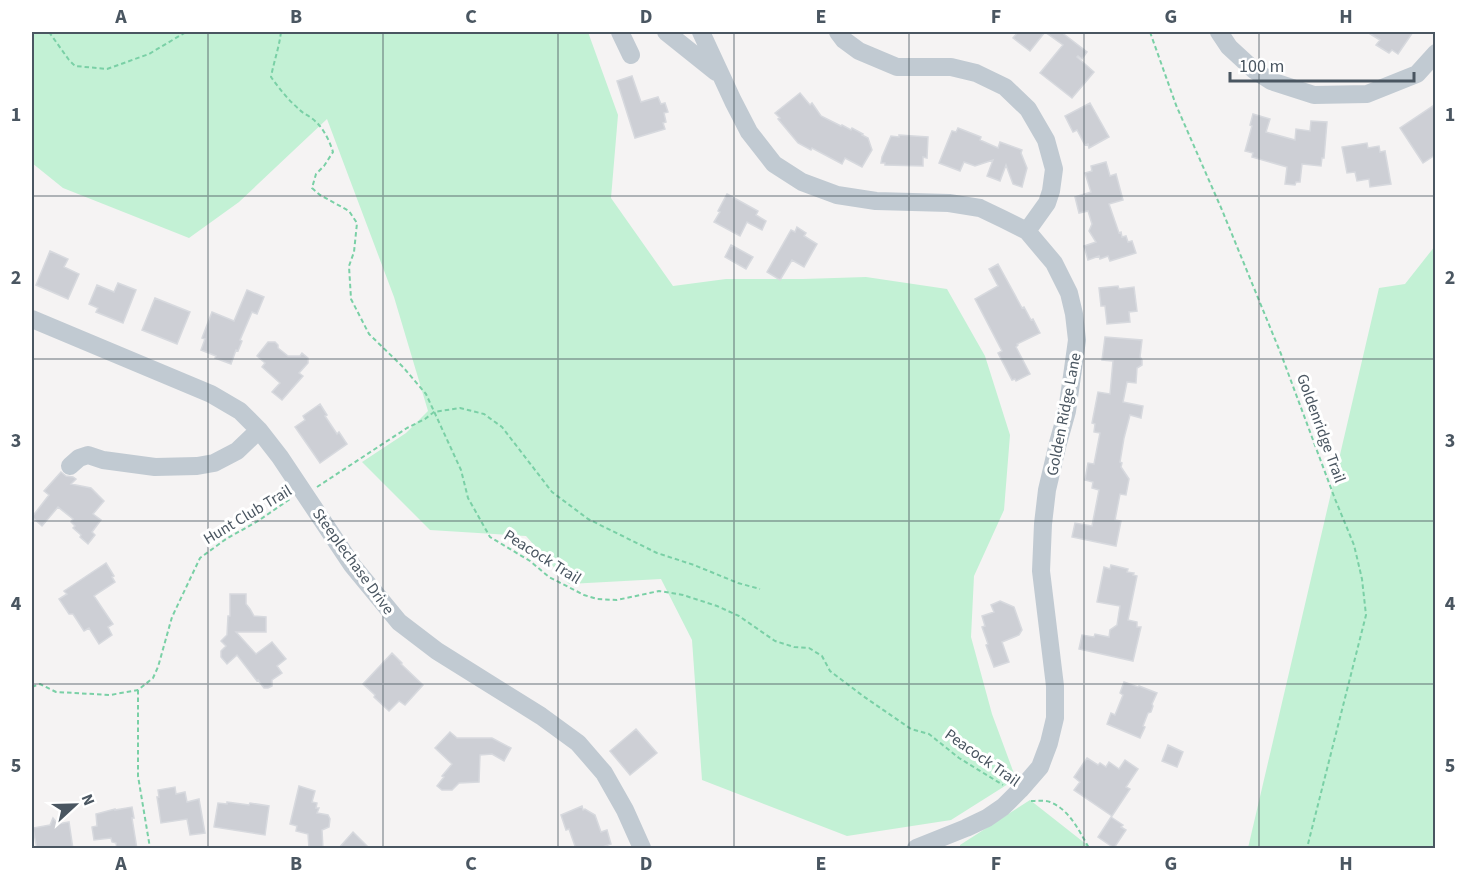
<svg xmlns="http://www.w3.org/2000/svg" width="1467" height="880" font-family="'Source Sans 3',sans-serif">
<style>
.green{fill:#c3f1d5}
.building{fill:#cdcfd5;stroke:#d7d9de;stroke-width:1.5}
.lines{fill:none;stroke-linecap:round;stroke-linejoin:round}
.path{stroke:#7ad0a6;stroke-width:2;stroke-dasharray:4.5 3;stroke-linecap:butt}
.minor{stroke:#c1cad2;stroke-width:18}
.grid{fill:none;stroke:#4a5661;stroke-width:1.5;stroke-opacity:0.55}
.labels{text-anchor:middle;stroke-width:6;stroke-linejoin:round;paint-order:stroke}
.street-label{font-size:16px;fill:#4a5661;stroke:#fff}
.neatline{fill:none;stroke:#4a5661;stroke-width:2}
.grid-label{font-size:20px;text-anchor:middle;font-weight:bold;fill:#4a5661}
</style>
<rect width="100%" height="100%" fill="#f5f3f3"/>
<path class="green" d="M32,32H588L618,115L611,198L673,286L726,279H803L866,277L947,289L985,356L1010,435L1004,510L974,576L971,637L992,714L1016,779L951,820L847,836L702,780L692,640L661,579L569,584L526,536L430,530L362,462L406,433L428,411L394,297L327,119L239,202L189,238L63,188L32,163Z
M1435,246V848H1248L1379,288L1405,284Z
M1030,800L1091,848H960V845Z"/>
<path class="building" d="M1018,32H1045L1030,51L1013,38Z
M1045,32H1061L1087,52L1082,59L1078,56L1077,57L1094,72L1072,98L1040,73L1063,45Z
M1367,32H1413L1398,54L1392,50L1389,53L1376,45L1380,40Z
M632,76L641,102L658,97L661,104L665,103L668,112L664,113L666,122L663,123L665,129L635,138L617,81Z
M800,93L810,105L812,103L821,116L841,126L842,125L851,130L852,128L863,134L862,135L868,138L872,150L862,167L845,158L842,164L812,148L811,150L798,143L778,119L780,118L775,113Z
M1090,103L1109,137L1089,148L1088,144L1085,145L1077,130L1073,132L1065,116Z
M1436,104V152L1435,155L1423,163L1400,128Z
M1253,114L1270,119L1266,132L1295,140L1296,129L1310,131L1311,121L1327,122L1324,158H1322L1321,166L1302,164L1300,182H1296L1295,185L1285,184L1287,167L1252,157L1253,153L1245,151L1252,126L1250,125Z
M958,128L981,137L980,140L998,148L1000,142L1022,150L1021,153L1027,168L1022,187L1013,184L1006,165L1000,181L987,176L993,160L975,166L964,162L960,171L939,163L952,131L956,132Z
M899,135L928,137L927,158L923,157V166L885,165V163H881L882,157L891,136L899,137Z
M1367,143L1368,148L1379,146L1380,152L1385,151L1391,184L1370,187L1369,179L1357,181L1355,172L1347,173L1342,147Z
M1106,162L1110,176L1116,174L1123,200L1109,204L1119,233L1121,232L1122,237L1126,236L1128,242L1132,241L1136,253L1110,261L1108,256L1100,259L1099,256L1088,260L1084,246L1096,242L1089,231L1092,224L1088,211L1079,213L1075,197L1091,192L1085,173L1092,171L1091,166Z
M727,194L758,211L756,215L766,221L762,230L747,222L740,236L714,222L720,212L718,211Z
M797,227L806,233L804,236L817,244L804,267L792,260L780,280L767,272L791,230L795,232Z
M731,245L753,257L746,269L725,257Z
M50,251L68,259L64,267L79,274L68,299L36,285Z
M998,264L1022,308L1024,307L1031,320L1033,319L1040,333L1017,344L1018,345L1016,347L1030,374L1016,381L1015,379L1012,380L998,353L1002,351L975,299L998,286L989,269Z
M118,283L136,290L123,323L96,312L98,308L89,304L97,285L114,292Z
M1118,286L1119,289L1134,287L1137,311L1129,312L1130,322L1107,324L1105,306H1101L1099,288Z
M247,290L264,297L257,314L252,312L240,340L242,341L238,351L236,350L231,364L215,358L216,356L201,350L205,339L202,338L212,312L234,321Z
M155,298L190,312L177,344L142,330Z
M1105,337L1142,340L1140,357L1142,360V365L1137,368L1136,383L1127,382L1123,402L1143,406L1141,418L1130,415L1124,438L1120,462L1122,463L1121,467L1129,479L1126,495L1120,494L1115,520L1121,521L1116,546L1072,537L1075,523L1092,526L1099,490L1092,488L1093,482L1085,480L1088,463L1094,464L1100,433L1094,432L1095,424L1092,423L1098,392L1110,394L1113,361L1102,360Z
M268,342H275L278,345V348L288,356H300L302,353L308,358V363L299,373L303,376L282,400L272,392L280,383L262,367L265,363L257,356Z
M320,404L327,415L325,416L337,434L339,432L347,444L320,463L295,427L305,420L303,416Z
M61,472L66,476L73,477L76,479L71,484L91,488L104,501L93,514L101,520L92,532L95,535L88,544L80,537L81,535L73,528L75,526L71,522L73,519L58,507L42,526L32,517L49,495L44,491Z
M106,563L114,576L112,577L115,582L94,596L113,624L108,627L112,635L99,644L89,628L84,631L73,614H69L59,599L67,594L64,591Z
M1111,565L1128,569L1127,572L1134,573L1133,575L1137,576L1128,620L1137,622V627H1141L1133,661L1079,649L1082,635L1094,637L1095,634L1109,637L1110,630L1117,625L1120,606L1097,602L1104,567L1110,569Z
M230,594H246V604L250,609L254,616L266,617V632H236L256,654L272,642L286,659L277,666L282,673L272,680V686L268,688H264L258,680L257,681L237,655L227,664L221,657V651L226,646L221,641L227,635L228,616H230Z
M1000,601L1014,607L1022,630L1019,635L1002,642L1009,662L994,667L986,645L988,644L982,627L985,626L982,616L994,612L991,605Z
M392,653L402,663L401,664L423,685L405,705L399,701L389,711L374,697L375,695L363,684Z
M1124,682L1138,687L1139,686L1157,693L1152,704L1153,706L1151,712L1148,713L1143,726L1145,727L1140,738L1107,724L1111,713L1115,715L1123,695L1120,693Z
M636,729L657,753L630,775L610,751Z
M450,732L457,738H492L511,748L504,761L492,754L480,755L479,782L459,783L452,790H442L437,786L444,777L442,776L452,764L435,748Z
M1168,745L1183,752L1177,767L1162,761Z
M1087,758L1098,765L1100,763L1106,767L1109,762L1119,769L1125,760L1138,769L1126,787L1130,789L1112,816L1074,790L1080,782L1074,777Z
M299,786L315,791L312,802L317,803L316,808H319L317,813L328,815L330,819L329,827L322,830L323,849H309L308,834L296,831L297,826L290,824Z
M175,787L176,794L185,792L187,802L199,799L205,833L190,835L187,819L161,823L157,797H159L158,790Z
M227,802L249,805L250,803L269,806L265,835L214,827L218,803L227,804Z
M582,806L583,810L585,809L595,815L601,832L607,830L611,844L597,849H576L569,829L566,830L561,815Z
M132,807L134,818H132L137,849H117L116,843L112,842L111,838L94,840L92,827L97,826L96,814L115,809V810Z
M1111,817L1123,825L1121,827L1126,830L1114,848L1098,837Z
M53,818L58,824L69,822L73,849H37L33,828L50,825Z
M353,832L370,849H338Z"/>
<g class="lines">
<path class="path" d="M49,32L69,60L75,66L107,69L149,54L186,32
M281,32C279,48 274,61 271,77C279,88 288,100 299,109C302,113 306,114 310,117C322,125 329,139 333,152L324,166L316,174L312,188L320,195L349,211L357,223L354,252L349,266L351,299L369,334L403,367L426,394L461,470L468,498L490,537L530,561L549,577L584,595L597,599L617,600L659,591L683,595L717,606L739,616L775,641L794,647L809,648L822,656L830,671L863,696L911,729L929,734L959,758L1003,785
M1150,32L1176,105L1222,210L1281,354L1335,499L1354,545L1362,579L1366,615L1307,848
M317,487L407,428L425,419L434,412L460,408L484,414L502,427L552,492L588,519L657,553L694,565L738,583L760,589
M32,687L40,684L56,692L110,695L138,690L153,678L158,667L172,617L200,558L226,539L258,521L290,499
M138,690V776L150,848
M1031,801C1036,801 1044,800 1050,802C1070,810 1079,831 1089,848"/>
<path class="minor" d="M620,32L631,55
M666,32L716,72
M701,32L733,101L749,132L774,164L802,182L837,195L876,201L949,203L980,208L1003,219L1027,231L1054,263L1069,293L1074,314L1077,340L1073,369L1067,411L1058,443L1047,490L1043,524L1041,571L1055,686V718L1049,743L1040,767L1020,790L1003,807L987,818L966,828L916,848
M838,32L844,40L859,51L897,67H951L976,73L1005,87L1028,109L1046,140L1054,169L1051,191L1047,203L1027,231
M1219,32L1229,47L1254,70L1271,81L1314,95L1367,94L1417,74L1436,53
M32,319L211,394L240,411L259,430L280,457L352,565L399,622L437,651L541,716L578,743L604,773L625,810L642,848
M70,466L79,458L88,455L103,460L155,467L197,466L214,463L237,451L259,430"/>
</g>
<path class="grid" d="M208,32V848M383,32V848M558,32V848M734,32V848M909,32V848M1084,32V848M1259,32V848M32,196H1436M32,359H1436M32,521H1436M32,684H1436"/>
<g class="labels">
<g class="street-label">
<text transform="translate(1063 414) rotate(-79)" y="6">Golden Ridge Lane</text>
<text transform="translate(1322 428) rotate(70)" y="6">Goldenridge Trail</text>
<text transform="translate(247 514) rotate(-31)" y="6">Hunt Club Trail</text>
<text transform="translate(543 556) rotate(32)" y="6">Peacock Trail</text>
<text transform="translate(354 561) rotate(54)" y="6">Steeplechase Drive</text>
<text transform="translate(983 757) rotate(35)" y="6">Peacock Trail</text>
</g>
</g>
<rect width="1467" height="880" fill="none" stroke="#ffffff" stroke-width="66"/>
<g transform="translate(75 805) rotate(68)" stroke="#ffffff" stroke-width="4.5" paint-order="stroke">
<path d="M0-4.5L10 22L0 15L-10 22Z" fill="#4a5661"/>
<text y="-9" font-size="16" font-weight="bold" text-anchor="middle" fill="#4a5661">N</text>
</g>
<path d="M1230 72v9h184v-9" fill="none" stroke="#4a5661" stroke-width="3"/>
<text x="1239" y="72" font-size="18" fill="#4a5661" stroke="#ffffff" stroke-width="4.5" paint-order="stroke">100 m</text>
<rect x="33" y="33" width="1401" height="814" class="neatline"/>
<g class="grid-label">
<text x="121" y="23">A</text>
<text x="296" y="23">B</text>
<text x="471" y="23">C</text>
<text x="646" y="23">D</text>
<text x="821" y="23">E</text>
<text x="996" y="23">F</text>
<text x="1171" y="23">G</text>
<text x="1346" y="23">H</text>
<text x="16" y="121">1</text>
<text x="1450" y="121">1</text>
<text x="16" y="284">2</text>
<text x="1450" y="284">2</text>
<text x="16" y="447">3</text>
<text x="1450" y="447">3</text>
<text x="16" y="610">4</text>
<text x="1450" y="610">4</text>
<text x="16" y="772">5</text>
<text x="1450" y="772">5</text>
<text x="121" y="870">A</text>
<text x="296" y="870">B</text>
<text x="471" y="870">C</text>
<text x="646" y="870">D</text>
<text x="821" y="870">E</text>
<text x="996" y="870">F</text>
<text x="1171" y="870">G</text>
<text x="1346" y="870">H</text>
</g>
</svg>
